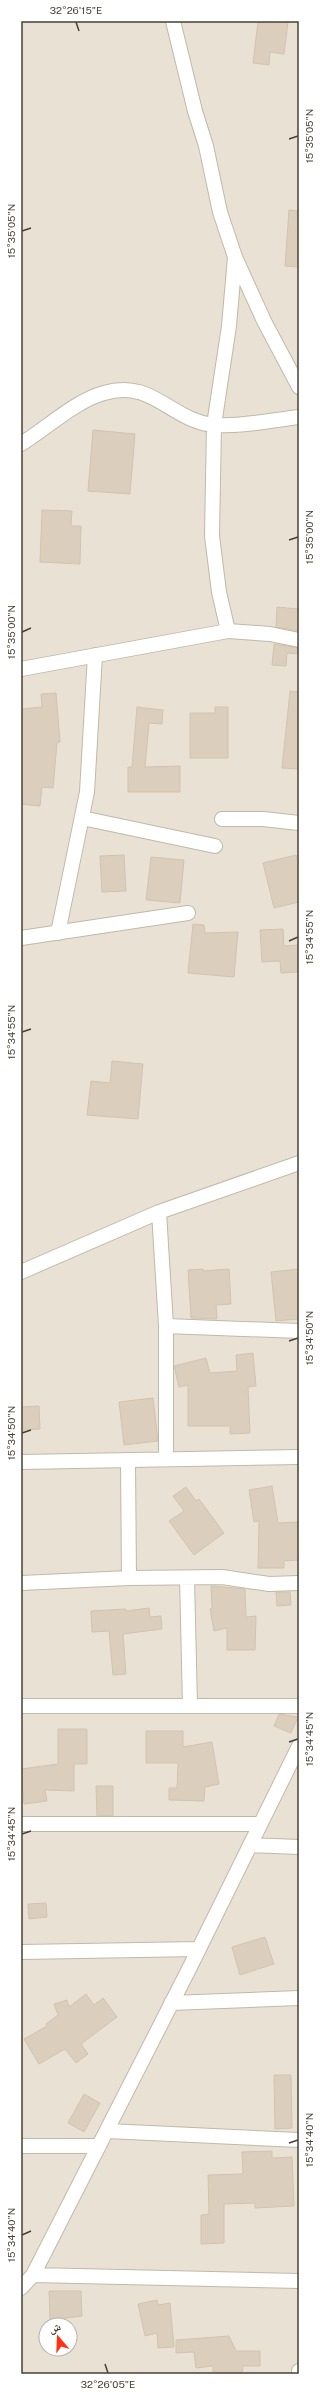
<svg xmlns="http://www.w3.org/2000/svg" width="320" height="2395" font-family="'Public Sans','Noto Naskh Arabic',sans-serif">
<style>
.residential{fill:#e9e2d4;fill-rule:evenodd}
.building{fill:#dbcebd;stroke:#d3c3ad}
.lines{fill:none;stroke-linecap:round;stroke-linejoin:round}
.street-casing{stroke:#c1b8a8;stroke-width:16}
.street{stroke:#fff;stroke-width:14}
.ticks{fill:none;stroke:#484035;stroke-width:1.5}
.neatline{fill:none;stroke:#484035;stroke-width:1.5}
.ticks-label{font-size:10px;text-anchor:middle;fill:#484035}
</style>
<rect width="100%" height="100%" fill="#f5f0e6"/>
<path class="residential" d="M21,21H299V2374H21ZM46,2325H70V2349H46Z"/>
<path class="building" d="M258,21L288,22L284,54L270,52L269,65L253,63Z
M289,210L299,211V267L285,266Z
M93,430L135,434L130,494L88,491Z
M42,510L72,511L71,526H81L80,564L40,562Z
M277,607L299,609V631L276,627Z
M274,644L299,648V654L287,653L286,666L272,665Z
M290,691L299,692V769L282,768Z
M56,693L60,742L57,743L53,788L42,787L40,806L21,804V709L42,707L41,694Z
M137,707L163,710L162,724L149,723L145,767L180,766V792H128V767H132Z
M215,707H228V758H190V713H215Z
M124,855L126,891L102,892L100,856Z
M296,855L299,865V902L274,908L263,863Z
M151,857L184,860L180,903L146,900Z
M193,924L204,925L205,933L238,932L234,977L188,973Z
M283,929L284,946L299,945V972L281,973L280,961L262,962L260,930Z
M112,1061L143,1064L138,1119L87,1115L91,1081L110,1083Z
M203,1269V1271L229,1269L231,1304L216,1305L217,1319L191,1318L188,1270Z
M299,1269V1319L276,1321L271,1272Z
M253,1353L256,1386L248,1387L250,1433L230,1434V1426H188V1385L179,1387L174,1366L206,1358L210,1373L237,1371L236,1355Z
M153,1398L158,1441L124,1445L119,1402Z
M39,1406L40,1429L21,1430V1407Z
M272,1486L278,1523L299,1522V1560L284,1561V1568H258L259,1521L254,1522L249,1490Z
M186,1487L196,1501L199,1499L224,1533L194,1555L169,1521L184,1511L173,1496Z
M211,1586L245,1589L246,1617L256,1616L255,1650H227V1628L214,1631L210,1609L212,1608Z
M276,1592H290L291,1605L277,1606Z
M149,1608L150,1617L161,1616L162,1629L123,1634L126,1674L113,1675L109,1631L92,1632L91,1611L126,1609V1611Z
M279,1714L298,1717L291,1733L274,1726Z
M58,1729H87V1764H74V1791L45,1790L47,1801L24,1804L21,1769L58,1764Z
M146,1731H183V1747L212,1742L219,1784L205,1787L204,1801L169,1800V1788H177L178,1763H146Z
M96,1786H113V1816H97Z
M46,1903L47,1917L29,1919L28,1904Z
M265,1937L274,1964L240,1975L232,1947Z
M86,1994L94,2005L103,1998L117,2017L81,2044L88,2054L76,2063L65,2049L39,2064L24,2039L47,2026L46,2024L58,2015L54,2004L67,2000L69,2007Z
M274,2075H291L292,2128L275,2129Z
M84,2094L100,2103L84,2132L68,2123Z
M272,2151V2158L292,2157L294,2206L255,2208V2203L224,2204V2243L201,2244V2215L209,2214L208,2175L243,2174L242,2152Z
M49,2291H81L82,2316L50,2320Z
M157,2300L158,2305L170,2303L174,2347L158,2348L157,2333L145,2336L138,2304Z
M229,2336L236,2351H260V2366H243L242,2374H213V2366L196,2368L194,2352L176,2353V2340Z"/>
<g class="lines">
<g class="street-casing">
<path id="street" d="M173,21L195,111L206,146L220,212L235,257L264,321L299,387
M21,444C47,428 75,401 104,393C152,378 171,421 214,425C241,427 272,420 299,417
M228,631L219,592L212,536L214,425L229,326L235,257
M21,669L228,631L270,634L299,640
M82,818L215,846
M222,819H263L299,823
M58,933L87,792L95,655
M21,938L188,913
M159,1212L166,1326V1459
M21,1272L159,1212L299,1163
M166,1326L299,1331
M128,1461L129,1578
M21,1462L299,1457
M187,1578L190,1706
M21,1583L129,1578L222,1577L269,1584L299,1583
M21,1706H299
M21,1824H260
M250,1845L299,1847
M21,1952L199,1949
M171,2003L299,1998
M107,2131L299,2140
M21,2146H99
M33,2275L299,2281
M21,2288L33,2275L190,1967L299,1746
M299,2374V2371"/>
</g>
<use href="#street" class="street"/>
</g>
<path class="ticks" d="M76,22L79,31M289,139L298,136M22,231L31,228M289,540L298,537M22,632L31,628M289,941L298,937M22,1032L31,1029M289,1341L298,1338M22,1433L31,1430M289,1742L298,1739M22,1834L31,1831M289,2143L298,2140M22,2235L31,2231M105,2364L108,2373"/>
<rect width="320" height="2395" fill="none" stroke="#ffffff" stroke-width="44"/>
<g transform="translate(58 2337) rotate(341)"><circle r="19" fill="#ffffff" stroke="#b6b3ae"/>
<path d="M0-3L7 15L0 10L-7 15Z" fill="#ff3013"/>
<text y="-6" font-size="11" font-weight="bold" text-anchor="middle" fill="#484035">ش</text>
</g>
<rect x="22" y="22" width="276" height="2351" class="neatline"/>
<g class="ticks-label">
<text x="76" y="14">32°26'15"E</text>
<text transform="translate(309 136) rotate(-90)" y="4">15°35'05"N</text>
<text transform="translate(11 231) rotate(-90)" y="4">15°35'05"N</text>
<text transform="translate(309 537) rotate(-90)" y="4">15°35'00"N</text>
<text transform="translate(11 632) rotate(-90)" y="4">15°35'00"N</text>
<text transform="translate(309 937) rotate(-90)" y="4">15°34'55"N</text>
<text transform="translate(11 1032) rotate(-90)" y="4">15°34'55"N</text>
<text transform="translate(309 1338) rotate(-90)" y="4">15°34'50"N</text>
<text transform="translate(11 1433) rotate(-90)" y="4">15°34'50"N</text>
<text transform="translate(309 1739) rotate(-90)" y="4">15°34'45"N</text>
<text transform="translate(11 1834) rotate(-90)" y="4">15°34'45"N</text>
<text transform="translate(309 2140) rotate(-90)" y="4">15°34'40"N</text>
<text transform="translate(11 2235) rotate(-90)" y="4">15°34'40"N</text>
<text x="108" y="2388">32°26'05"E</text>
</g>
</svg>
